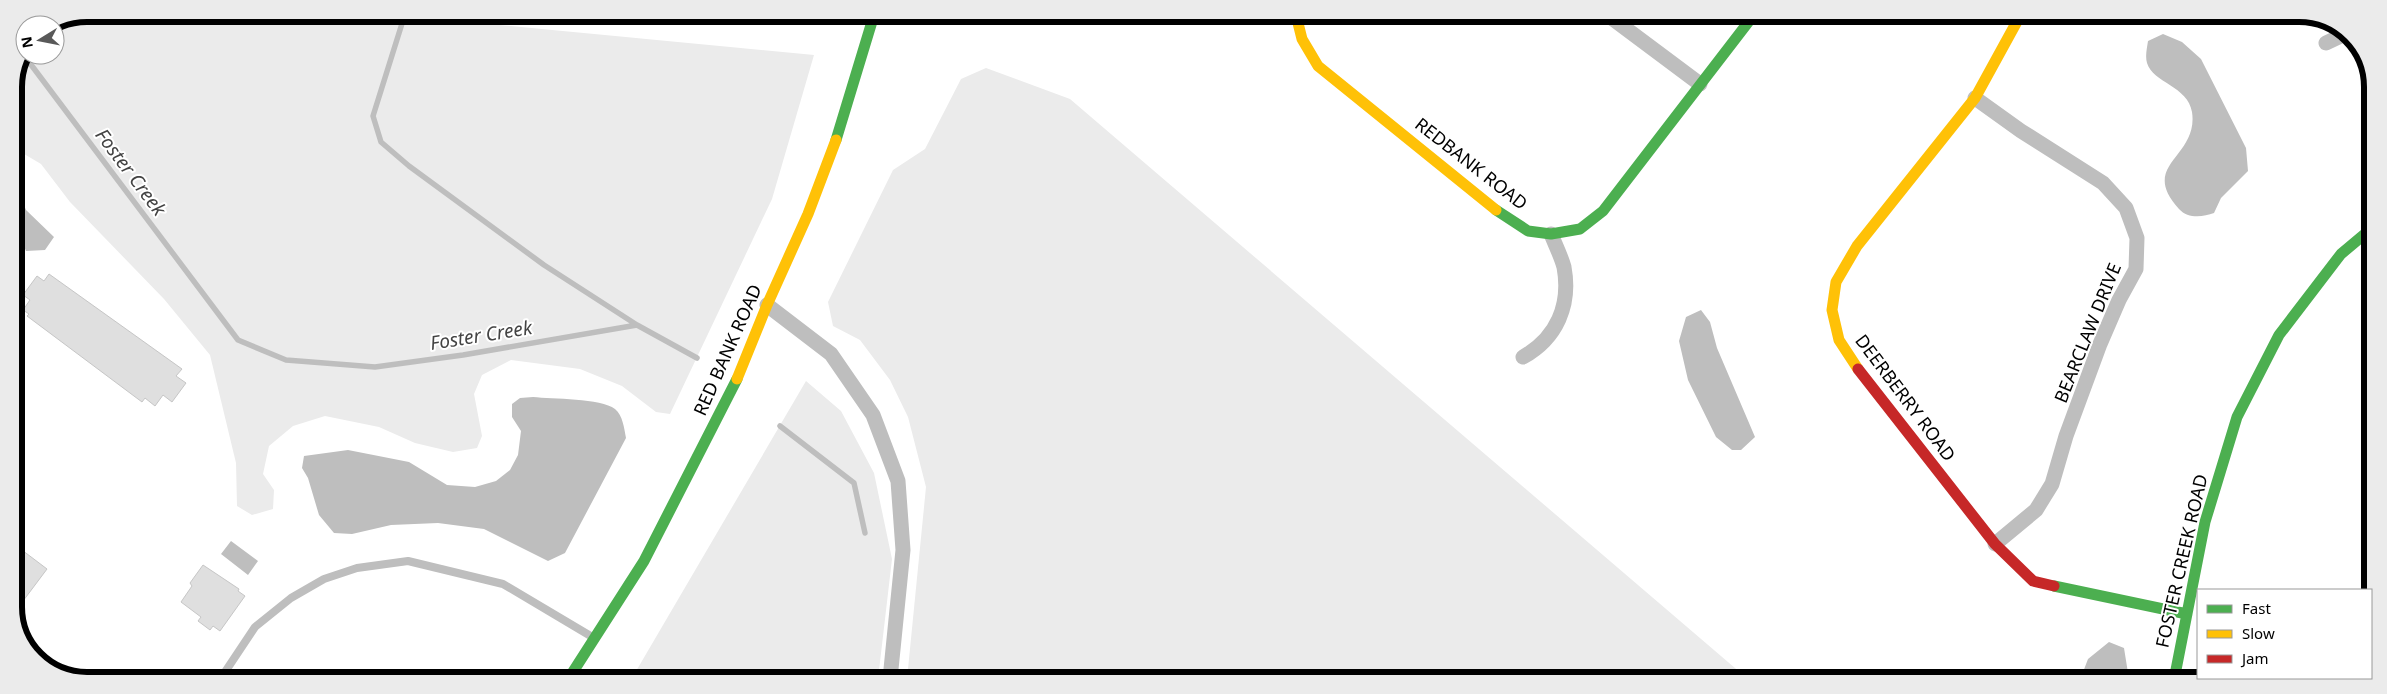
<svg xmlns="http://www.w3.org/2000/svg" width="2387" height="694" font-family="'Noto Sans',sans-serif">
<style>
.green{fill:#ebebeb}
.water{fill:#bebebe}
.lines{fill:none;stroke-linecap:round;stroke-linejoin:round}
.stream{stroke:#bebebe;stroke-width:5.5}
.building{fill:#dfdfdf;stroke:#c6c6c6}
.lane{stroke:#bebebe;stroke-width:8}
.street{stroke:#bebebe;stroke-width:15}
.fast{stroke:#4caf50;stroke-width:11}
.slow{stroke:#ffc107;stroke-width:11}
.jam{stroke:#c62828;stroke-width:11}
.labels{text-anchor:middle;stroke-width:4;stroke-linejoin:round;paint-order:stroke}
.street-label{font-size:18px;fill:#000;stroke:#fff}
.water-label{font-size:19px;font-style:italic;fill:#434343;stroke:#fff}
.rim{fill:none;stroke:#000;stroke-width:6}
</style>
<rect width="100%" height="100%" fill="#fff"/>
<path class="green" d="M87,14H386L814,55L772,199L670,414L656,412L622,386L580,369L511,360L482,375L474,394L482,436L477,448L453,452L415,443L379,427L325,416L293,426L269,446L263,474L274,490L273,509L252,515L237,506L236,463L210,355L164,299L70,202L41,164L14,148V87L27,55H55V27Z
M986,68L1070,99L1749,680L907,679L926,487L908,417L890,380L860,340L833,326L828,302L893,170L925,149L961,79Z
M806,381L841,411L874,473L892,559L878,679L632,678Z"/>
<path class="water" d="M2163,34L2182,42L2201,59L2246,148L2248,171L2221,198L2214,213C2203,217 2188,219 2179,209C2138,164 2199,158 2192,112C2188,86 2153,83 2147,63C2145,56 2147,48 2148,41Z
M14,182L26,210L54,237L45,250L26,251C15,229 14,205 14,182Z
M1701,310L1710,322L1717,348L1755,437L1741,450H1732L1716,437L1688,380L1679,341L1686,317Z
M533,397C552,399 601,398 615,409C623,416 624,428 626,438L565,553L548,561L484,529L438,523L391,525L352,534L334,533L319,515L308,478L302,468L304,456L348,450L409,462L447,485L475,487L496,481L510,470L518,455L521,431L512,417V404L520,398Z
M231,541L258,561L248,575L221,554Z
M2109,642L2124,648L2128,673L2127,680H2080L2088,659Z"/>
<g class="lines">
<path class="stream" d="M405,14L373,116L381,142L409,166L544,265L637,325L697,358
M26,58L238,340L286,360L375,367L463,355L637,325
M780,426L854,483L865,533"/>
</g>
<path class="building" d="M49,274L182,369L176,376L186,383L172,402L163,395L155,406L145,398L142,402L27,316L29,314L23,310L30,300L23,295L37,276L44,281Z
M14,544L47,569L14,613Z
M203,565L239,589L238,591L245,596L220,631L213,626L210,630L198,621L201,617L181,602L192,586L190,583Z"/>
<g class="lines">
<path class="lane" d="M221,678L255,627L291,598L324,579L357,568L408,561L503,584L594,638"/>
<path class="street" d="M1609,16L1700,84
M2326,43L2345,34
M1975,98L2021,131L2103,183L2126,208L2137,238L2136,269L2119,300L2100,344L2066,436L2052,484L2036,510L1995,544
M767,305L831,354L873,415L898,481L903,550L890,679
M1523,357C1557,338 1571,305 1564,267C1561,256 1555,244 1551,234"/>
<path class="fast" d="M836,140L874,15
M1496,210L1528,231L1551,234L1580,229L1603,211L1753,16
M2054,586L2187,614
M569,678L644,561L737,379
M2174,680L2205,522L2237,417L2279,335L2341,254L2372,228"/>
<path class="slow" d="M1296,15L1302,39L1318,66L1496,210
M1858,369L1839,340L1832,310L1836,282L1857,246L1975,98L2020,16
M737,379L767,305L808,214L836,140"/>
<path class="jam" d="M1858,369L1995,544L2033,581L2054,586"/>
</g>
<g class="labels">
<g class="street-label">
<text transform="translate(1471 164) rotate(38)" y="6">REDBANK ROAD</text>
<text transform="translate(2088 333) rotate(-68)" y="6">BEARCLAW DRIVE</text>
<text transform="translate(728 350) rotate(-66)" y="6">RED BANK ROAD</text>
<text transform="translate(1905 398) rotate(53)" y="6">DEERBERRY ROAD</text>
<text transform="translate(2182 561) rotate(-77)" y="6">FOSTER CREEK ROAD</text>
</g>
<g class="water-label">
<text transform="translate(131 172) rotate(53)" y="7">Foster Creek</text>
<text transform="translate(481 335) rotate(-9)" y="7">Foster Creek</text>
</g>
</g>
<path d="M0 0H2387V694H0ZM87 22H2299A65 65 0 0 1 2364 87V607A65 65 0 0 1 2299 672H87A65 65 0 0 1 22 607V87A65 65 0 0 1 87 22Z" fill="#ebebeb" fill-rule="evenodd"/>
<path class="rim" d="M87 22H2299A65 65 0 0 1 2364 87V607A65 65 0 0 1 2299 672H87A65 65 0 0 1 22 607V87A65 65 0 0 1 87 22Z"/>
<rect x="2197" y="589" width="175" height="90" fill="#ffffff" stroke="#999999"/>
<rect x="2207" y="605" width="25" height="8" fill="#4caf50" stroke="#999999"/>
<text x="2242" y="614" font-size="15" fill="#000000">Fast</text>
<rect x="2207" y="630" width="25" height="8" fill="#ffc107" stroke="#999999"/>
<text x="2242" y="639" font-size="15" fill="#000000">Slow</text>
<rect x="2207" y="655" width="25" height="8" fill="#c62828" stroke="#999999"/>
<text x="2242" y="664" font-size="15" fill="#000000">Jam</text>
<g transform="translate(40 40) rotate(260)"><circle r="24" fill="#ffffff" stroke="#999999"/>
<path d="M0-4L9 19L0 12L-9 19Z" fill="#595959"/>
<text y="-8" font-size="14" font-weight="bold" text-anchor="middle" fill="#000000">N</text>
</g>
</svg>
